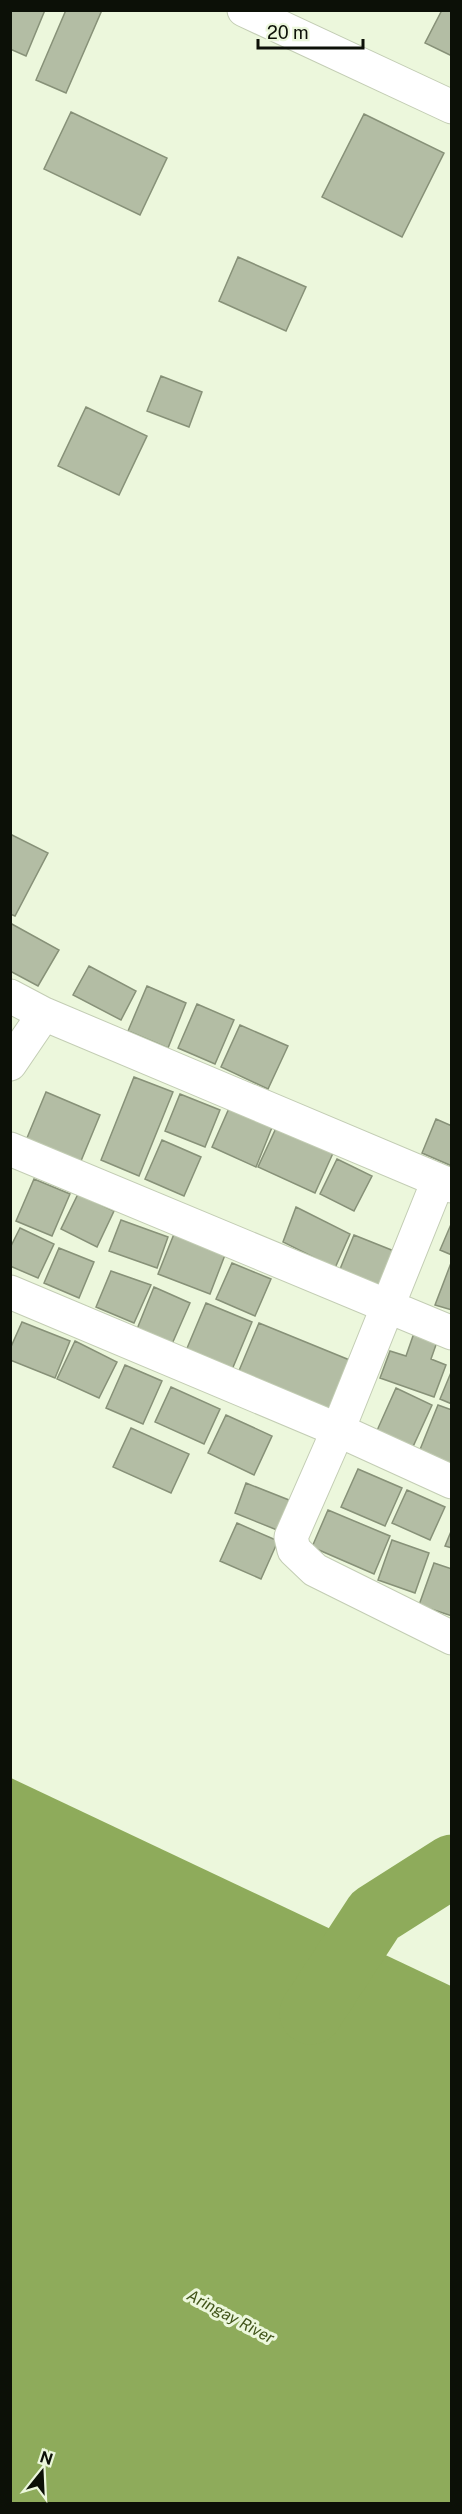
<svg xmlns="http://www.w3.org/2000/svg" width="462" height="2514" font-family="'Public Sans',sans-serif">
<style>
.water{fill:#8eab5b}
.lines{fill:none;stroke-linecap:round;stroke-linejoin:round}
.river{stroke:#8eab5b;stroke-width:63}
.building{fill:#b3bda4;stroke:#879178;stroke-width:1.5}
.minor-casing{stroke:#c3cdb4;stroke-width:35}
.minor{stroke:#fff;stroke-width:33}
.labels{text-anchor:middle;stroke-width:6;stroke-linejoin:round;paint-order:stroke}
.water-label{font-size:16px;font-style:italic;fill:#42551b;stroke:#ecf7dc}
</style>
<rect width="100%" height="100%" fill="#ecf7dc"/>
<path class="water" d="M11,1778L451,1986V2503H11Z"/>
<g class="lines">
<path class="river" d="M311,2013L375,1915L452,1866"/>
</g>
<path class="building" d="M10,10H45L26,56L10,49Z
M66,10H102L66,93L36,80Z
M442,10H452V56L425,43Z
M71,112L167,158L140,215L44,169Z
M364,114L444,153L402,237L322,197Z
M238,257L306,287L286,331L219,301Z
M161,376L202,392L189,427L147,411Z
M86,407L147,436L119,495L58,466Z
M10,834L48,853L15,916L10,914Z
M10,923L59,950L38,986L10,971Z
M89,966L136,991L121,1020L73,995Z
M147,986L186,1003L168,1048L128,1031Z
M197,1004L234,1020L215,1064L178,1048Z
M240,1025L288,1046L268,1089L221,1067Z
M134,1077L173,1092L139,1176L101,1160Z
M46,1092L100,1115L76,1173L22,1150Z
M180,1094L220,1110L205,1147L165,1131Z
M230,1106L273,1125L256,1167L212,1147Z
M436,1119L452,1126V1166L422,1153Z
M277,1126L334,1151L315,1193L258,1167Z
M162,1140L201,1157L184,1196L145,1179Z
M337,1159L372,1176L354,1211L320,1194Z
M34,1179L70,1194L52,1236L16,1221Z
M78,1194L114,1211L97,1247L61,1229Z
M296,1207L350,1234L335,1268L283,1242Z
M121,1220L168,1237L157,1268L109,1251Z
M452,1222V1255L440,1250Z
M20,1228L54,1244L38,1278L10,1266V1248Z
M174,1234L225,1255L210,1294L158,1274Z
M354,1235L399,1253L384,1292L338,1274Z
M59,1248L94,1262L79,1298L44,1283Z
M232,1263L271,1279L255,1316L216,1299Z
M451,1263H452V1310L435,1305Z
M111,1271L151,1285L134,1323L96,1307Z
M154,1287L190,1303L172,1344L137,1329Z
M206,1303L252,1322L231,1372L185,1353Z
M22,1322L70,1341L55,1378L10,1360V1349Z
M259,1323L352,1361L331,1412L238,1373Z
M414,1333L437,1342L431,1359L446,1365L434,1397L380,1378L390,1351L406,1356Z
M75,1341L117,1362L99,1398L57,1379Z
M125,1365L162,1381L143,1424L106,1408Z
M452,1370V1404L440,1399Z
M171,1387L220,1409L204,1444L155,1422Z
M396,1388L432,1405L411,1451L375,1435Z
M438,1405L452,1410V1471L417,1457Z
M226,1415L272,1436L254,1475L208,1453Z
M131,1428L189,1454L171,1493L113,1467Z
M358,1469L402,1488L385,1526L341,1507Z
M246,1483L289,1500L277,1530L235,1513Z
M407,1490L445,1507L430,1540L392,1523Z
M328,1510L390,1536L374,1574L312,1547Z
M237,1523L278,1541L261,1579L220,1561Z
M452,1529V1548L445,1546Z
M392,1540L429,1553L415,1593L378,1580Z
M434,1563L452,1569V1616L419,1605Z"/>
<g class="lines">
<g class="minor-casing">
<path id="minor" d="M244,10L452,107
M10,996L44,1014L452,1186
M10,1064L44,1014
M10,1149L452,1333
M438,1181L338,1430L291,1537L294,1550L315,1570L452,1638
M10,1292L338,1430L452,1482"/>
</g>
<use href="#minor" class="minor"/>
</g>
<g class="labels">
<g class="water-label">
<text transform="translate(231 2316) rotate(28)" y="6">Aringay River</text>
</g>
</g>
<rect width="462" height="2514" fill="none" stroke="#0c1007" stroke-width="24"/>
<g transform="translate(42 2472) rotate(18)" stroke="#ecf7dc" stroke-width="4.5" paint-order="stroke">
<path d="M0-4.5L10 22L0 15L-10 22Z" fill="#0c1007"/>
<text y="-9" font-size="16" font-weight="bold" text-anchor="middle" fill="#0c1007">N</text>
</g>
<path d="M258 39v9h105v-9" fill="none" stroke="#0c1007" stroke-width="3"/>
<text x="267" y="39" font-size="18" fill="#0c1007" stroke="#ecf7dc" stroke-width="4.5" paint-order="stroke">20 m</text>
</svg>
